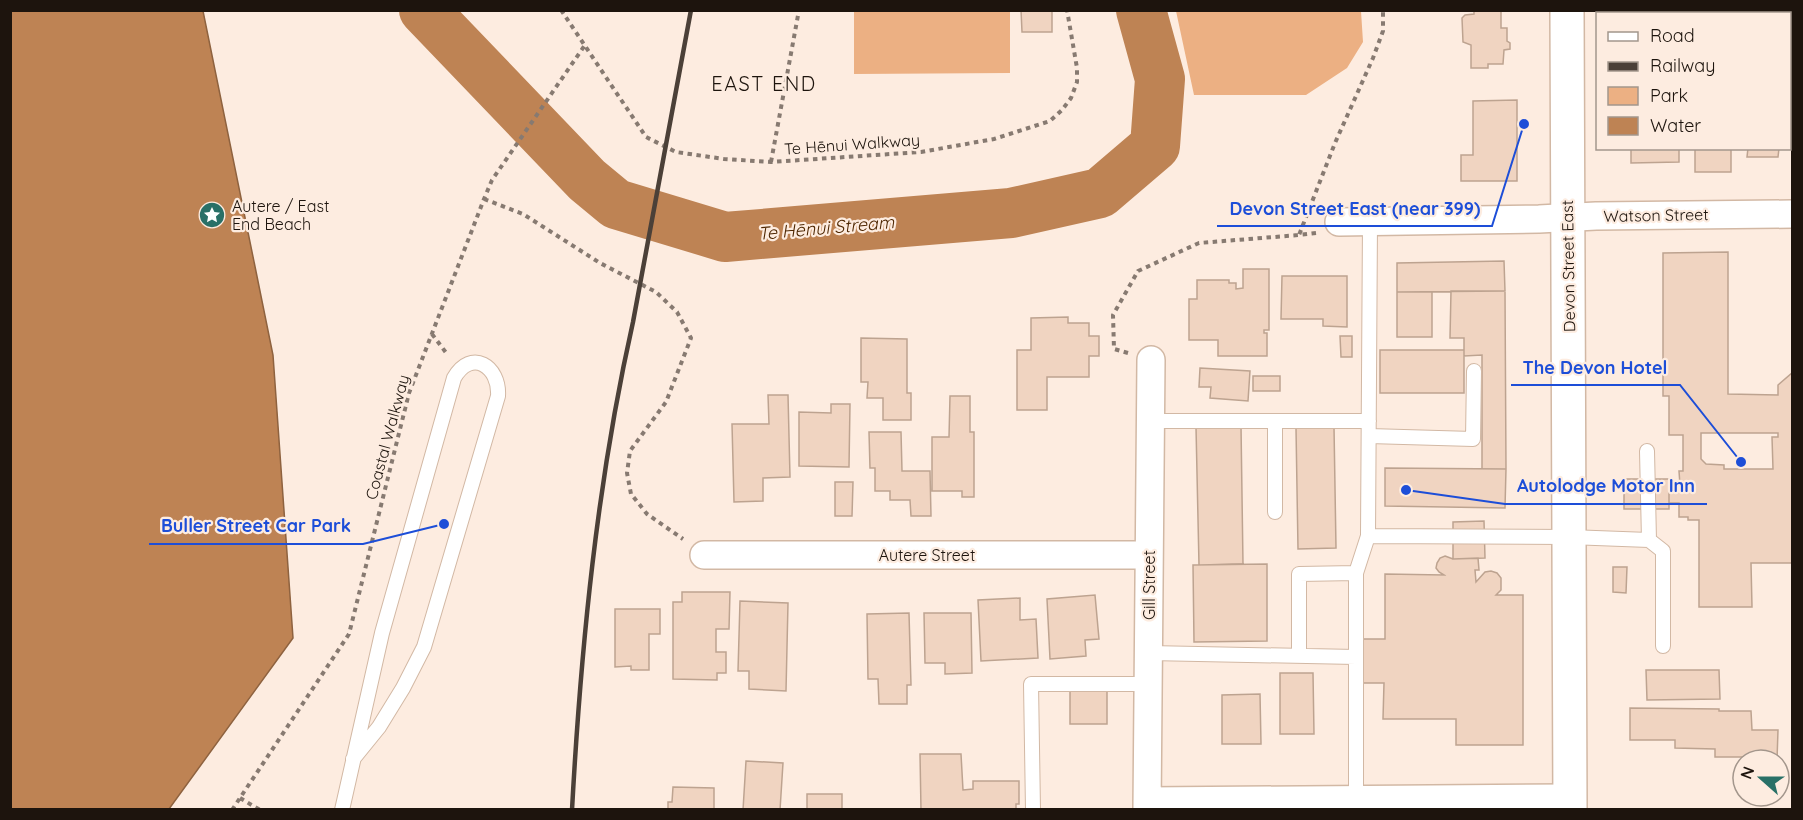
<svg xmlns="http://www.w3.org/2000/svg" width="1803" height="820" font-family="Quicksand,sans-serif">
<style>
.green{fill:#ecb083}
.water{fill:#be8354;stroke:#8e623f;stroke-width:1.5}
.lines{fill:none;stroke-linecap:round;stroke-linejoin:round}
.river{stroke:#be8354;stroke-width:50}
.building{fill:#f0d4c1;stroke:#bda390;stroke-width:1.5;fill-rule:evenodd}
.lane-casing{stroke:#d2b8a4;stroke-width:16}
.street-casing{stroke:#d2b8a4;stroke-width:30}
.secondary-casing{stroke:#d2b8a4;stroke-width:36}
.path{stroke:#877a71;stroke-width:4;stroke-dasharray:4.5 4.5;stroke-linecap:butt}
.lane{stroke:#fff;stroke-width:14}
.street{stroke:#fff;stroke-width:27}
.secondary{stroke:#fff;stroke-width:33}
.rail{stroke:#4b4038;stroke-width:4.5}
.labels{text-anchor:middle;stroke-width:4.5;stroke-linejoin:round;paint-order:stroke}
.street-label{font-size:16px;fill:#1d140d;stroke:#fdece0}
.poi-label{font-size:16px;fill:#1d140d;stroke:#fdece0;text-anchor:start}
.water-label{font-size:18px;font-style:italic;fill:#4e2600;stroke:#fdece0}
.quarter-label{font-size:20px;letter-spacing:1.5px;fill:#1d140d;stroke:#fdece0}
.leader{fill:none;stroke:#1d4ed8;stroke-width:2}
.callout-dot{fill:#1d4ed8;stroke:#fdece0;stroke-width:2}
.callout-label{font-size:18px;text-anchor:middle;font-weight:bold;fill:#1d4ed8;stroke:#fdece0;stroke-width:4.5;stroke-linejoin:round;paint-order:stroke}
</style>
<rect width="100%" height="100%" fill="#fdece0"/>
<path class="green" d="M854,11H1010V73L854,74Z
M1176,11H1361L1363,42L1347,68L1306,95H1194Z"/>
<path class="water" d="M10,11H203L273,355L293,638L169,809H11Z"/>
<g class="lines">
<path class="river" d="M424,10L587,180L616,204L725,237L1011,213L1100,193L1155,146L1160,79L1141,10"/>
</g>
<path class="building" d="M1021,10H1052V32H1022Z
M1474,10H1501V28H1507V41L1510,43V49L1504,50L1503,64H1488V68H1471V45L1463,42L1462,18L1465,15L1474,14Z
M1629,10H1662V14H1629Z
M1749,10H1786V14H1749Z
M1790,22H1792V37H1790Z
M1517,100V181H1461V155H1473V101Z
M1631,148H1679V162L1631,163Z
M1695,148H1731V172H1695Z
M1748,148H1779L1778,157H1747Z
M1728,252V394L1778,395V385L1792,373V580V563H1751L1752,607H1699V520H1688V517H1679V503H1669V485H1680L1679,471H1683V435H1669V396H1663V253ZM1701,433H1778V437H1772L1773,469H1724V465L1706,464L1701,459Z
M1504,261L1505,291L1397,292V263Z
M1243,269H1269V330H1264V333H1267V356H1218V340H1189V299H1197V280H1229V283H1236V289L1243,288Z
M1282,276H1347V327L1323,326V319H1281Z
M1451,291H1505L1506,469H1482V355L1464,356V338H1450Z
M1397,292H1432V337H1397Z
M1068,317V323H1089V336H1099V356H1089V377H1047V410H1017V350H1031V318Z
M1340,336H1352V357H1341Z
M861,338L907,339V393H911V420H883V398H867L868,382H861Z
M1380,350H1464V393H1380Z
M1200,368L1250,371L1248,401L1210,398L1211,387H1199Z
M1253,376H1280V391H1253Z
M768,395H788L790,477L763,478V501L734,502L732,424H769Z
M950,396H970V432H974V497H962V491H932V437H949Z
M831,404H850L849,467L799,466V412L831,413Z
M1241,426L1243,564L1199,565L1196,427Z
M1334,427L1336,548L1298,549L1296,428Z
M869,432H901L902,471H930L931,516H911L910,500H890V491H875V468H870Z
M1385,468L1506,469L1505,508L1385,506Z
M1624,479H1669V509H1624Z
M835,482H853L852,516H835Z
M1484,521L1485,558L1453,559V522Z
M1445,556L1453,559L1478,558L1479,570H1475L1476,582L1485,572L1491,571L1497,573L1501,578V590L1496,595H1523V745H1456V719H1383L1384,683H1361L1362,639H1385V574L1444,575L1439,572L1436,568L1437,563L1440,558Z
M1267,564V641L1194,642L1193,565Z
M1613,567H1627L1626,593L1613,592Z
M682,592H730L729,629H716V652H726V673H717V680L673,679V602H682Z
M1095,595L1099,639L1085,640L1086,656L1050,659L1047,599Z
M1020,598V620L1036,619L1038,658L981,661L978,600Z
M740,601L788,603L786,691L749,689V671H738Z
M615,609H660V634H649V670H631V666L615,667Z
M909,613L911,685H907V704H879L878,679H868L867,614Z
M924,613H971L972,673L945,674V663H925Z
M1646,670H1719L1720,699L1647,700Z
M1280,673H1313L1314,734H1280Z
M1107,689V724H1070V690Z
M1260,694L1261,744H1222V695Z
M1630,708L1719,709V711H1751L1752,730H1778L1777,760H1753V757H1715V749L1675,748V740H1630Z
M920,754H961L963,790L973,789V781H1019V804H1016V810H921Z
M746,761L783,763L780,810H743Z
M673,787L714,788V810H668V802H672Z
M807,794H842V810H807Z"/>
<g class="lines">
<g class="lane-casing">
<path id="lane" d="M1151,421H1369
M1369,436L1473,439L1474,371
M1647,451L1649,540L1663,551V646
M1275,512V421
M1368,536L1569,537L1649,540
M1149,653L1356,657
M1299,656V574L1356,573
M1356,799V573L1368,536L1370,222
M342,810L382,633L454,378C471,348 500,366 498,396L424,647L403,688L379,727L353,759
M1033,810L1031,684H1149"/>
</g>
<g class="street-casing">
<path id="street" d="M1339,222L1539,219L1596,216L1792,214
M704,555H1149
M1147,801L1570,798
M1147,810L1151,360"/>
</g>
<g class="secondary-casing">
<path id="secondary" d="M1567,10L1570,810"/>
</g>
<path class="path" d="M561,10L646,137L676,152L724,159L771,162L921,152L994,139L1050,121L1062,110L1071,98L1077,82V68L1067,10
M771,162L799,10
M484,199L523,214L600,263L656,292L677,312L691,338L666,402L630,451L627,473L631,494L647,514L683,539
M1316,233L1299,235L1335,143L1373,58L1383,31V10
M432,334L447,354
M1128,353L1114,349L1113,315L1138,271L1199,243L1299,235
M240,798L260,810
M232,810L349,634L409,393L484,199L492,180L585,45"/>
<use href="#lane" class="lane"/>
<use href="#street" class="street"/>
<use href="#secondary" class="secondary"/>
<path class="rail" d="M572,810C581,646 597,482 633,322L691,10"/>
</g>
<defs>
<g id="sight-disc" transform="scale(1.35)"><circle r="9.5" fill="#297067" stroke="#fdece0"/><path d="M0-6L1.8-2.2L6-1.7L2.9 1.2L3.7 5.4L0 3.3L-3.7 5.4L-2.9 1.2L-6-1.7L-1.8-2.2Z" fill="#fff"/></g>
</defs>
<g fill-rule="evenodd">
<use href="#sight-disc" x="212" y="215"/>
</g>
<g class="labels">
<g class="street-label">
<text transform="translate(852 144) rotate(-4)" y="6">Te Hēnui Walkway</text>
<text transform="translate(1656 215) rotate(-1)" y="6">Watson Street</text>
<text transform="translate(1568 266) rotate(-91)" y="6">Devon Street East</text>
<text transform="translate(387 437) rotate(-75)" y="6">Coastal Walkway</text>
<text x="927" y="561">Autere Street</text>
<text transform="translate(1149 585) rotate(-90)" y="6">Gill Street</text>
</g>
<g class="poi-label">
<text x="232" y="212">Autere / East<tspan x="232" dy="18">End Beach</tspan></text>
</g>
<g class="water-label">
<text transform="translate(826 228) rotate(-5)" y="6">Te Hēnui Stream</text>
</g>
<g class="quarter-label">
<text x="764" y="91">EAST END</text>
</g>
</g>
<path class="leader" d="M1524 124L1492 226H1217M1741 462L1680 385H1511M1406 490L1505 504H1707M444 524L363 544H149"/>
<g class="callout-dot">
<circle cx="1524" cy="124" r="6"/>
<circle cx="1741" cy="462" r="6"/>
<circle cx="1406" cy="490" r="6"/>
<circle cx="444" cy="524" r="6"/>
</g>
<g class="callout-label">
<text x="1355" y="215">Devon Street East (near 399)</text>
<text x="1595" y="374">The Devon Hotel</text>
<text x="1606" y="492">Autolodge Motor Inn</text>
<text x="256" y="532">Buller Street Car Park</text>
</g>
<rect width="1803" height="820" fill="none" stroke="#1d140d" stroke-width="24"/>
<rect x="1596" y="12" width="195" height="138" fill="#fdece0" stroke="#a3968c" stroke-width="1.5"/>
<rect x="1608" y="32" width="30" height="9" fill="#ffffff" stroke="#a3968c" stroke-width="1.5"/>
<text x="1650" y="42" font-size="18" fill="#1d140d">Road</text>
<rect x="1608" y="62" width="30" height="9" fill="#4b4038" stroke="#a3968c" stroke-width="1.5"/>
<text x="1650" y="72" font-size="18" fill="#1d140d">Railway</text>
<rect x="1608" y="87" width="30" height="18" fill="#ecb083" stroke="#a3968c" stroke-width="1.5"/>
<text x="1650" y="102" font-size="18" fill="#1d140d">Park</text>
<rect x="1608" y="117" width="30" height="18" fill="#be8354" stroke="#a3968c" stroke-width="1.5"/>
<text x="1650" y="132" font-size="18" fill="#1d140d">Water</text>
<g transform="translate(1761 778) rotate(291)"><circle r="28" fill="#fdece0" stroke="#a3968c" stroke-width="1.5"/>
<path d="M0-4.5L10 22L0 15L-10 22Z" fill="#297067"/>
<text y="-9" font-size="16" font-weight="bold" text-anchor="middle" fill="#1d140d">N</text>
</g>
</svg>
